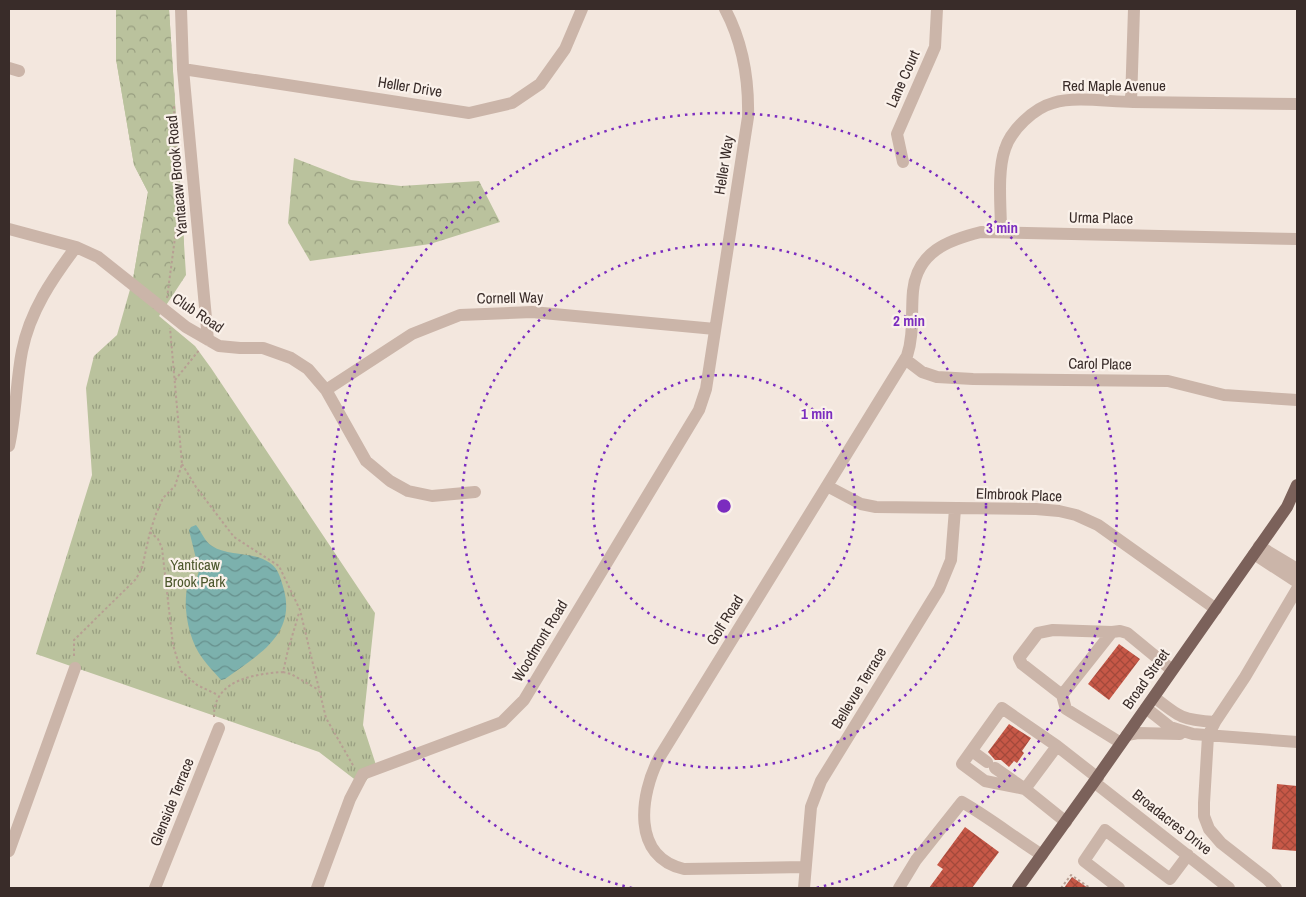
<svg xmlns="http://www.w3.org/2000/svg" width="1306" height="897" font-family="'Archivo Narrow',sans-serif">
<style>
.grass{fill:url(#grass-tufts)}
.forest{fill:url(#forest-crowns)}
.water{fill:url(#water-waves)}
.building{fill:url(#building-cross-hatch)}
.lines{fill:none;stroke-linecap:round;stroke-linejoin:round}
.path{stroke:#b79f93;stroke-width:2;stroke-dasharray:2.5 2.5;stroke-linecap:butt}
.minor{stroke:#cbb5a9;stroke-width:12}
.major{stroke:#7b615a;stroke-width:12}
.ring{fill:none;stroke:#7b2cbf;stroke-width:2.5;stroke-dasharray:2.5 5}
.labels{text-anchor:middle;stroke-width:4.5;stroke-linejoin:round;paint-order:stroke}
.street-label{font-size:15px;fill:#392c29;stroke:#faf1ea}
.park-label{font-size:15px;fill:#4c572c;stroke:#faf1ea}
.centre{fill:#7b2cbf;stroke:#faf1ea;stroke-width:2.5}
.ring-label{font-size:15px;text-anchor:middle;font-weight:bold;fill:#7b2cbf;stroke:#faf1ea;stroke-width:4.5;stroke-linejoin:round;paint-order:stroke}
</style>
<defs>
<pattern id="grass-tufts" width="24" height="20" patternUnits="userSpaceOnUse" patternTransform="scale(1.25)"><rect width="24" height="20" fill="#bac29d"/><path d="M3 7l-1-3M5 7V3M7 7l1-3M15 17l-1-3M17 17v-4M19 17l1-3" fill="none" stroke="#989e80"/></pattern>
<pattern id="forest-crowns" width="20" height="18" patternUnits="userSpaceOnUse" patternTransform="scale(1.25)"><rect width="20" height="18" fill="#bac29d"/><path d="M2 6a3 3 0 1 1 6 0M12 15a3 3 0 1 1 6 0" fill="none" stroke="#989e80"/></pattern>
<pattern id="water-waves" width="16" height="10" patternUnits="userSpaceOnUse" patternTransform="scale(1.25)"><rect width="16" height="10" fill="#7cb1ad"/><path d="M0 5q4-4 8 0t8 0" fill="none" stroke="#67908d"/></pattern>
<pattern id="building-cross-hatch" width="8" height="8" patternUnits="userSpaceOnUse" patternTransform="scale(1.25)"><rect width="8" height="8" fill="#c75847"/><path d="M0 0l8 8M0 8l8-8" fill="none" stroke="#a3493b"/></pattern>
</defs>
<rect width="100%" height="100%" fill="#f3e7de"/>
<path class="grass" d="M116,9H169L186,275L159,316L195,346L211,368L375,613L363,725L377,768L362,785L319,752L36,654L92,475L86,388L94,356L117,335L133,279L148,192L134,165L116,59Z"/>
<path class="forest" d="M116,9H169L184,243L168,256L176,280L166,291L133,279L148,192L134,165L116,59Z
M294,158L351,180L401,186L479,181L500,222L430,244L310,261L288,223Z"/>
<path class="water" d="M196,525C202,532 204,541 212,546C229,557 253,551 270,563C279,569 281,580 284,590C296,636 256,656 225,679L221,680C215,673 208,666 203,659C189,641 183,610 187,588L197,578L199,571L189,530L191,527Z"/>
<path class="building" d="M1119,644L1140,659L1109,700L1088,684Z
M1009,724L1031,738L1022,751L1024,753L1017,763L1014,761L1009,767L1001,760H995L988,752Z
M1277,784L1297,786V851L1272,849Z
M965,827L999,852L972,888H929L943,869L937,865Z
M1072,877L1088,888H1064Z"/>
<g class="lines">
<path class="path" d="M167,298L178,215L174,106
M175,380L200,349
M182,464L196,487L234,537L279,566L300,610L326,718L354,767
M150,532L158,539L162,548L173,645L181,671L197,685L218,695
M74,656V640L136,579L142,568L150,532L156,514L163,498L175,486L182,464L170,328
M283,672L291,674L319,690
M214,717C213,680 254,674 283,672L288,650L299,613
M1061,888L1071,875L1090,888"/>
<path class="minor" d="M181,9L183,69L208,340
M9,68L19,71
M183,69L469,113L512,103L540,84L565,49L582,9
M1131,102L1134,9
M903,162L897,134L935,47L937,9
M9,229L76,247L98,257L186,327L219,346L240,348H263L291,358L308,369L326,390L366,461L390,481L408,491L432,496L475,492
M1001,232C1001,207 997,172 1005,149C1011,130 1034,108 1053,103C1076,96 1109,102 1133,102C1188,103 1243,103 1297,104
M905,359L922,372L937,377L973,379L1168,381L1224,395L1297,400
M326,390L412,334L460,315L532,312L715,329
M9,446C16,415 16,382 22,351C30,311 52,279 76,247
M827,486L861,504L876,507L1036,509L1059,511L1076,515L1098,525L1216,609
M1259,546L1297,569
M1254,554L1297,582
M1062,695L1112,632
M1154,697C1179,717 1182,720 1215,722
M1146,708L1170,727L1193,734L1297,742
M1127,735L1138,733L1180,734
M1121,743L1066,709L1062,695L1022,664L1019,658L1038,633L1053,630L1112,632L1120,631L1127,633L1172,670
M972,751L987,762
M995,768L1025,789L1057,746
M1094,782L1229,888
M1066,822L1025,789L985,781L962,764L1002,708L1057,746L1098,778
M9,851L75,668
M805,867L684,869C631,857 640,795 659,758L907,356C914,335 911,313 913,291C917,252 948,240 981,232L1297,239
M155,888L219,728
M317,888L350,799L363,774L502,722L524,700L699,410L706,389L748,117C749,79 743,43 725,9
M804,888L811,807L821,781L939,589L951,560L955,509
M899,888L916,860L962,802C990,818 1015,838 1042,855
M1119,888L1084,861L1105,830L1170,879L1188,855
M1276,888L1267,879L1221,843L1209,829L1204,816V803L1208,736L1215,722L1245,677L1297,589"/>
<path class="major" d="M1018,888L1094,782L1287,507L1297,485"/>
</g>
<g class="ring">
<circle cx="724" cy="506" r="131"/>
<circle cx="724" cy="506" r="262"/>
<path d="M632 888A393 393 0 1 1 816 888"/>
</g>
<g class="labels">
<g class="street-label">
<text transform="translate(903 79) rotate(-66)" y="5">Lane Court</text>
<text x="1114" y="91">Red Maple Avenue</text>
<text transform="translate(410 87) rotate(9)" y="5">Heller Drive</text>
<text transform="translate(724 165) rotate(-81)" y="5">Heller Way</text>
<text transform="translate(177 176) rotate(-95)" y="5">Yantacaw Brook Road</text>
<text transform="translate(1101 218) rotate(1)" y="5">Urma Place</text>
<text transform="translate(510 298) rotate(-1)" y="5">Cornell Way</text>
<text transform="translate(198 313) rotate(34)" y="5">Club Road</text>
<text transform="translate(1100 364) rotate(1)" y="5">Carol Place</text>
<text transform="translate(1019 495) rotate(2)" y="5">Elmbrook Place</text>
<text transform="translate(725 620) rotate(-58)" y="5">Golf Road</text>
<text transform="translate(540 641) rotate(-59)" y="5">Woodmont Road</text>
<text transform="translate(1146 679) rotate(-55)" y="5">Broad Street</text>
<text transform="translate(859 688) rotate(-59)" y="5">Bellevue Terrace</text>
<text transform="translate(172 802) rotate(-68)" y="5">Glenside Terrace</text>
<text transform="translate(1172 822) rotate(38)" y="5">Broadacres Drive</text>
</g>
<g class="park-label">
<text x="195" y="570">Yanticaw<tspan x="195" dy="17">Brook Park</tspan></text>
</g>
</g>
<circle cx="724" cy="506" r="8" class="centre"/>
<g class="ring-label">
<text x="1002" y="233">3 min</text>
<text x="909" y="326">2 min</text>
<text x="817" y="419">1 min</text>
</g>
<rect width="1306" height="897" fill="none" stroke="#392c29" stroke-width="20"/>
</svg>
